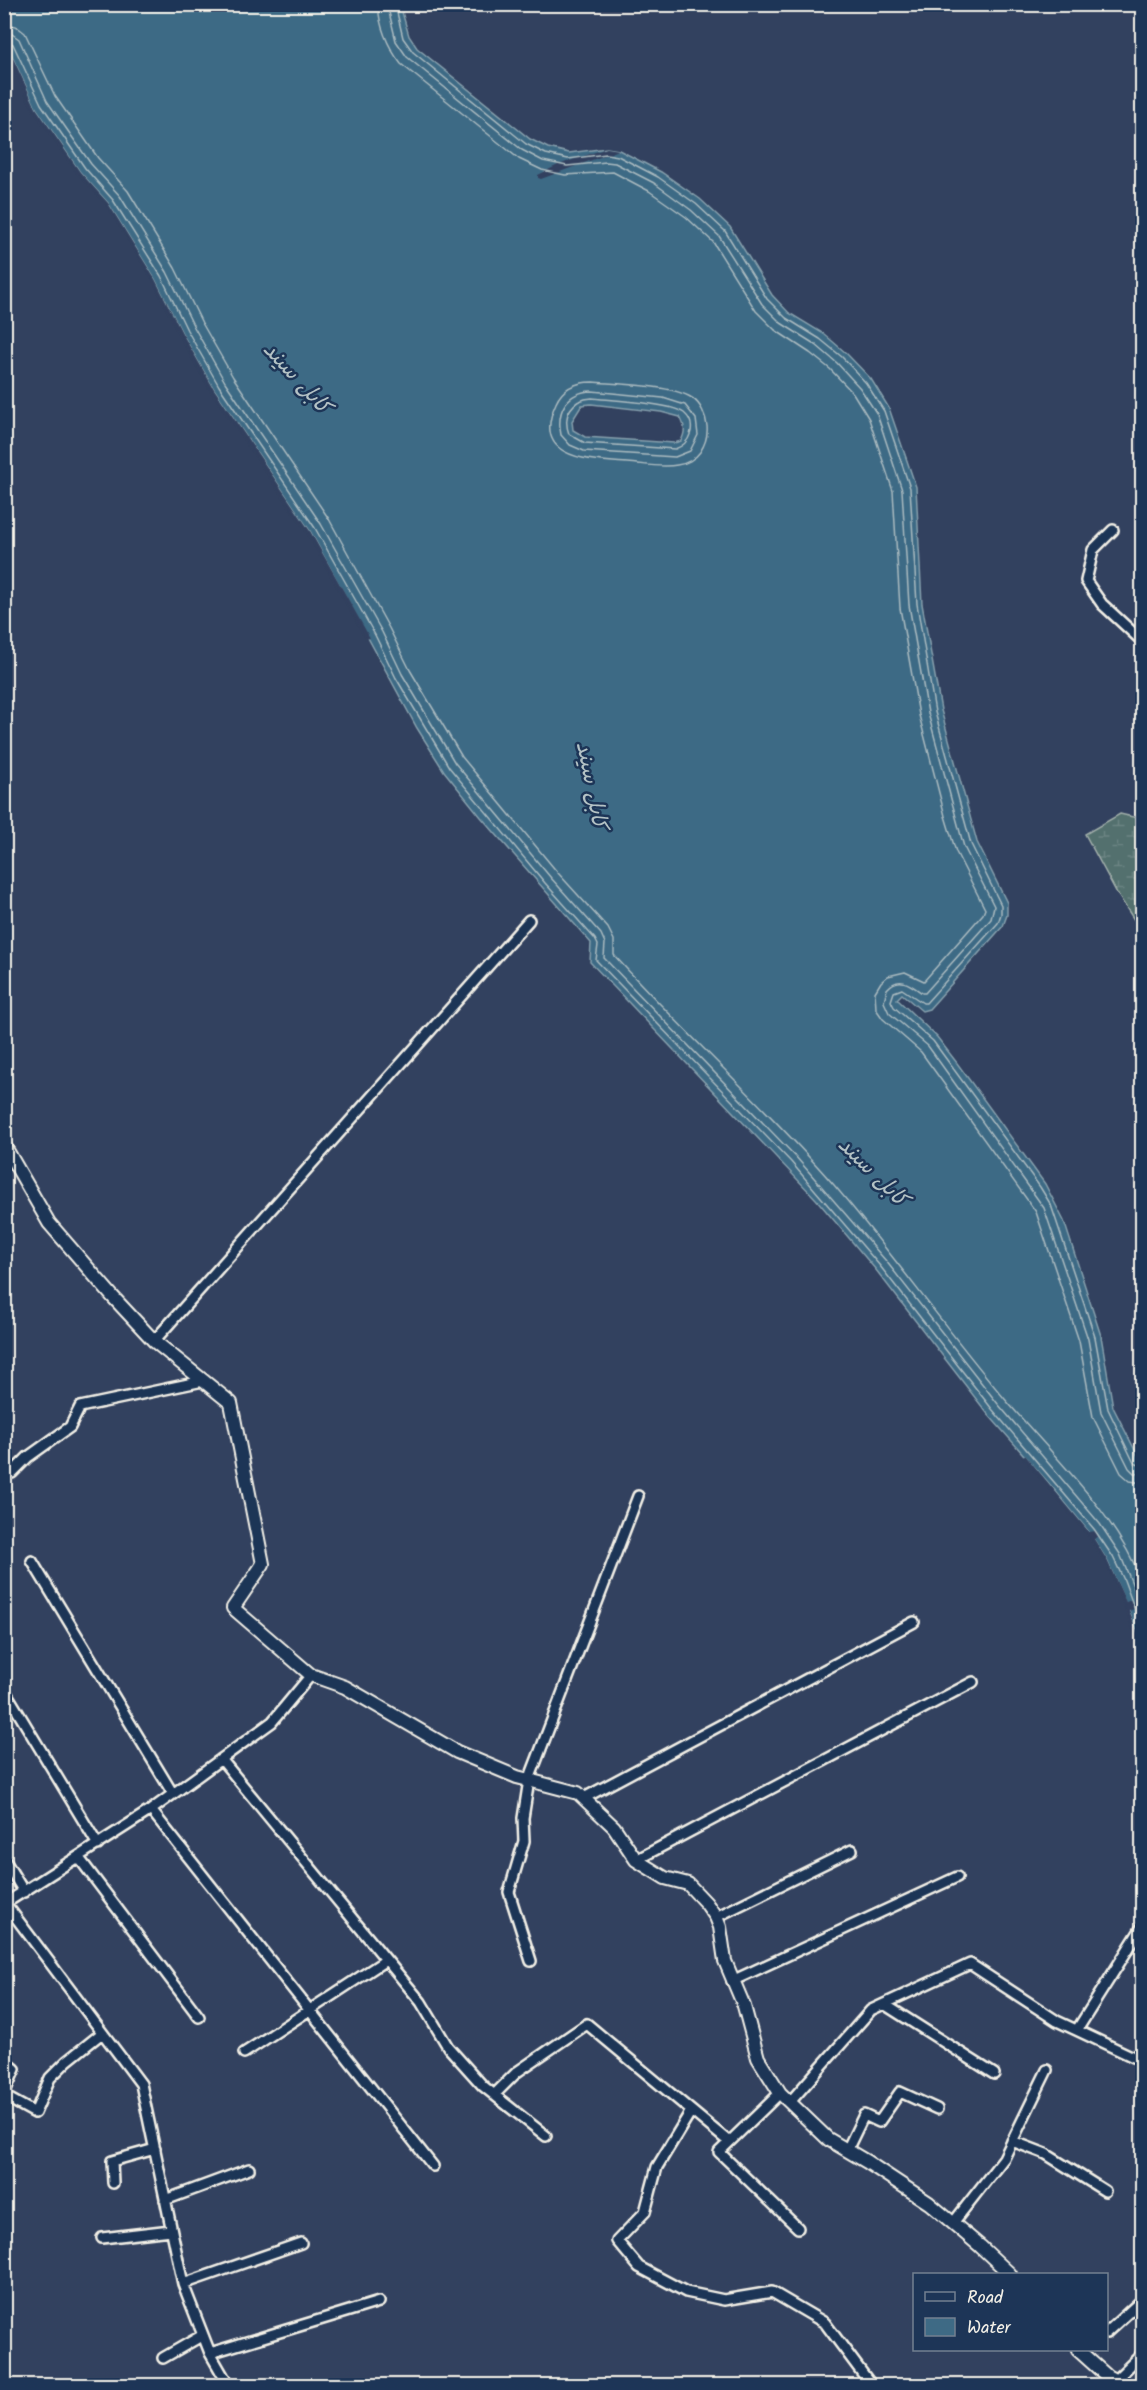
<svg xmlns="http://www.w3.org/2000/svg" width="1147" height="2390" font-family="Kalam,'Playpen Sans Arabic',sans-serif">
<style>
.wetland{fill:url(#wetland-marsh);stroke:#a3b0ab;stroke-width:1.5}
.water{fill:#3e6a85;stroke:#87a0ad;stroke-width:1.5;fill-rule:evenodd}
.pier{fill:#32415f}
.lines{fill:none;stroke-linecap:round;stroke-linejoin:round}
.shore{stroke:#abbbc0;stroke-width:1.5}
.minor-casing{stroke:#f4f1e8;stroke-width:14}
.tertiary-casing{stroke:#f4f1e8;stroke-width:16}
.minor{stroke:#1d3557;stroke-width:9}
.tertiary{stroke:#1d3557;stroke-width:12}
.labels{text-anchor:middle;stroke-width:5;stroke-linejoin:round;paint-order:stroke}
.water-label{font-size:22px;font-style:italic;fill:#b4c2c5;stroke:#1d3557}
</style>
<defs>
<pattern id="wetland-marsh" width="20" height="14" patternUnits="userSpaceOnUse" patternTransform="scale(1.5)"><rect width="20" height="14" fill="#526f6e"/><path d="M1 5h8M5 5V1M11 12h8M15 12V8" fill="none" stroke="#6c8483"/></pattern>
</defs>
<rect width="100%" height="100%" fill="#32415f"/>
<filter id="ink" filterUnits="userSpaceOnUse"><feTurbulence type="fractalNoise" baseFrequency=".0167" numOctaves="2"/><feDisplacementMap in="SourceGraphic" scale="12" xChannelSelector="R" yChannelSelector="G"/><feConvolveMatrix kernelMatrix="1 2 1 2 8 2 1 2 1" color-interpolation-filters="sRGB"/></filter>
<g filter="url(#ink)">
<path class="wetland" d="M1120,814L1142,819V932L1118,895L1085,834Z"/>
<path class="water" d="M4,5H400L409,36L417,48L530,139L548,148L569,153L607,148L619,150L661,172L700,199L730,227L772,295L789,313L824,334L846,353L871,379L889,408L916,487L922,604L941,710L977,842L1007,903V915L1003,926L929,1009L922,1011L902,994L897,999L937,1037L957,1063L1045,1184L1064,1221L1101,1336L1113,1407L1142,1464V1642L1107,1560L1089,1532L1053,1488L987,1413L876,1270L816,1199L590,962L591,943L481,817L444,771L417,728L310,531L214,389L182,333L155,279L108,203L80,172L36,108L5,41ZM591,404L661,412L680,417C685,426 686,431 681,441L674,443L585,437L573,430L572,421L582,405Z"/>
<path class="pier" d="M5,41L36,108L80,172L108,203L155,279L182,333L214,389L310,531L370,638L366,639L307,532L211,391L179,335L153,280L106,204L78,174L33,109L4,48Z
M607,148L619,150L541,179L538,178V175L558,165Z
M1025,1455L1089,1532L1096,1531L1098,1537L1094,1539L1107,1560L1126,1602L1131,1600L1134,1609L1129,1611L1142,1645L1133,1630L1116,1584L1105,1561L1087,1534L1022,1456Z"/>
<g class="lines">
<path class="shore" d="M378,4C379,26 388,47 401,64L519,159L542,170L565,175L613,172L649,191L686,217L713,242L756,311L775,330L810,353L830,369L853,393L869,419L893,491L900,608L919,715L945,816L956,852L985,909L983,914L924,981L905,972L888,976L881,982L875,992L876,1009L883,1019L921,1052L1036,1212L1079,1341L1093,1417L1121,1473L1130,1481L1142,1483
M387,4L396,41L407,57L522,150L543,161L567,166L606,162L615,163L654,183L691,210L719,236L762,304L781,323L816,345L837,363L860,388L877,414L902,490L909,605L928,713L964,847L994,906L991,919L925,993H922C910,984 899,975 887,989L884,1002L889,1013L928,1046L1044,1208L1088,1339L1101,1412L1129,1468L1134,1473L1142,1474
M395,4L403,38L413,52L526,144L546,154L568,159L606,154L618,156L658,177L696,204L725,231L767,299L786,318L820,339L842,357L866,383L884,411L910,488L917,604L935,712L971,844L1001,905V914L998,923L926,1003H923L902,989L894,992L891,1001L894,1007L933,1041L1040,1187L1051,1205L1095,1337L1108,1409L1134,1463L1142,1466
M4,24L16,26L25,33L55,96L98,158L128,191L175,268L202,323L233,377L329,519L389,628L410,670L462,757L558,873L608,928L614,940V955C685,1034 765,1105 834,1185C893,1254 945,1328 1004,1398C1051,1454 1116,1513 1142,1582
M4,33L12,34L19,39L47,101L91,164L120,196L167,272L194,327L225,382L321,524L382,632L402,674L455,763L551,878L601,934L605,943L604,958L796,1157L886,1261L998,1404L1100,1524L1120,1554L1142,1608
M4,40L13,44L41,104L85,168L113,200L161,276L187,330L219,386L315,528L375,635L396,678L449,767L545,883L595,939L598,945L596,960L791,1162L880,1266L992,1409L1094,1529L1113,1557L1124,1580L1142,1629
M593,382C618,384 672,385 692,398C701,404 706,416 707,426C708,436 706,443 700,452C695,459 686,464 677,465C662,468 643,464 627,463C590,460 530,460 556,403C563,387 576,382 593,382Z
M592,391L663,398L685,405L696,419L698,435L690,451L675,457L584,451L570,445L561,435C556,410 567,392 592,391Z
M592,398C610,400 672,403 684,413C698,425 690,444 675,449L585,443L569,434C562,415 572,399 592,398Z"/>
<g class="minor-casing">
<path id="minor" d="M1113,530L1093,550L1086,581L1102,604L1142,641
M154,1341L529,920
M4,1465L12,1473L28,1457L70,1427L80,1407L203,1381
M32,1561L173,1794
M4,1689L98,1845
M221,1759L421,2002L448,2047L483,2086L546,2136
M584,1798L914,1622
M151,1810L433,2166
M79,1858L199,2017
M4,1859L24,1892
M636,1860L973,1682
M5,1903L141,2084L183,2284L210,2353L229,2386
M4,1904L151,1810L272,1722L311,1675
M716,1917L852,1850
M531,1961L509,1892L524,1841L523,1818L529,1780L638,1496
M732,1981L957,1877
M884,2004L994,2074
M1077,2030L1142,1927
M244,2053L386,1960
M4,2060L15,2069L4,2094
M780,2093L719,2152L798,2228
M494,2095L517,2072L587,2024L729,2142
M4,2096L35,2113L50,2078L67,2061L102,2033
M790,2102L871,2010L970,1964L1057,2021L1142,2061
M691,2111L657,2167L645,2212L617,2241L639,2267L686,2292L724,2300L772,2292L825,2323L872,2386
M1012,2141L1046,2154L1105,2191
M847,2150L864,2115L879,2122L900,2092L937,2109
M113,2183L112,2161L155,2149
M165,2200L249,2169
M953,2223L1004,2158L1047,2070
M102,2238L171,2230
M183,2284L301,2243
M1106,2333L1142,2300
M210,2353L379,2302
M163,2358L203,2335
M1109,2386L1142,2354"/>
</g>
<g class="tertiary-casing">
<path id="tertiary" d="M4,1145L49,1223L113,1297L154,1341L231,1403L263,1564L233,1608L311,1675L345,1687L457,1752L517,1777L578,1793L614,1827L636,1860L665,1878L688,1884L706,1903L716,1917L720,1927L725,1961L744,2006L758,2058L780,2093L828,2139L867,2162L929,2203L980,2246L1010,2274
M1078,2350L1107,2376L1126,2386"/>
</g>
<use href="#minor" class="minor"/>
<use href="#tertiary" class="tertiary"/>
</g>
</g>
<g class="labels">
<g class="water-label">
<text transform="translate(298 377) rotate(48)" y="8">کابل سيند</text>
<text transform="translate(593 785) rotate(79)" y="8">کابل سيند</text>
<text transform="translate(874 1171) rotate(45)" y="8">کابل سيند</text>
</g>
</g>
<rect width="1147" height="2390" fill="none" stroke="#1d3557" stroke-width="24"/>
<rect x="12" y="12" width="1123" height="2366" fill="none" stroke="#f4f1e8" stroke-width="2" filter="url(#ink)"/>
<rect x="913" y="2273" width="195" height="78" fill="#1d3557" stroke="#738091" stroke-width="1.5"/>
<rect x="925" y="2292" width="30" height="9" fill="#1d3557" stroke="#738091" stroke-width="1.5"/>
<text x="967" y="2303" font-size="18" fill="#f4f1e8">Road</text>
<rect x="925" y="2318" width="30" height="18" fill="#3e6a85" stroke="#738091" stroke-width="1.5"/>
<text x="967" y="2333" font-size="18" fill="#f4f1e8">Water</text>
</svg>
